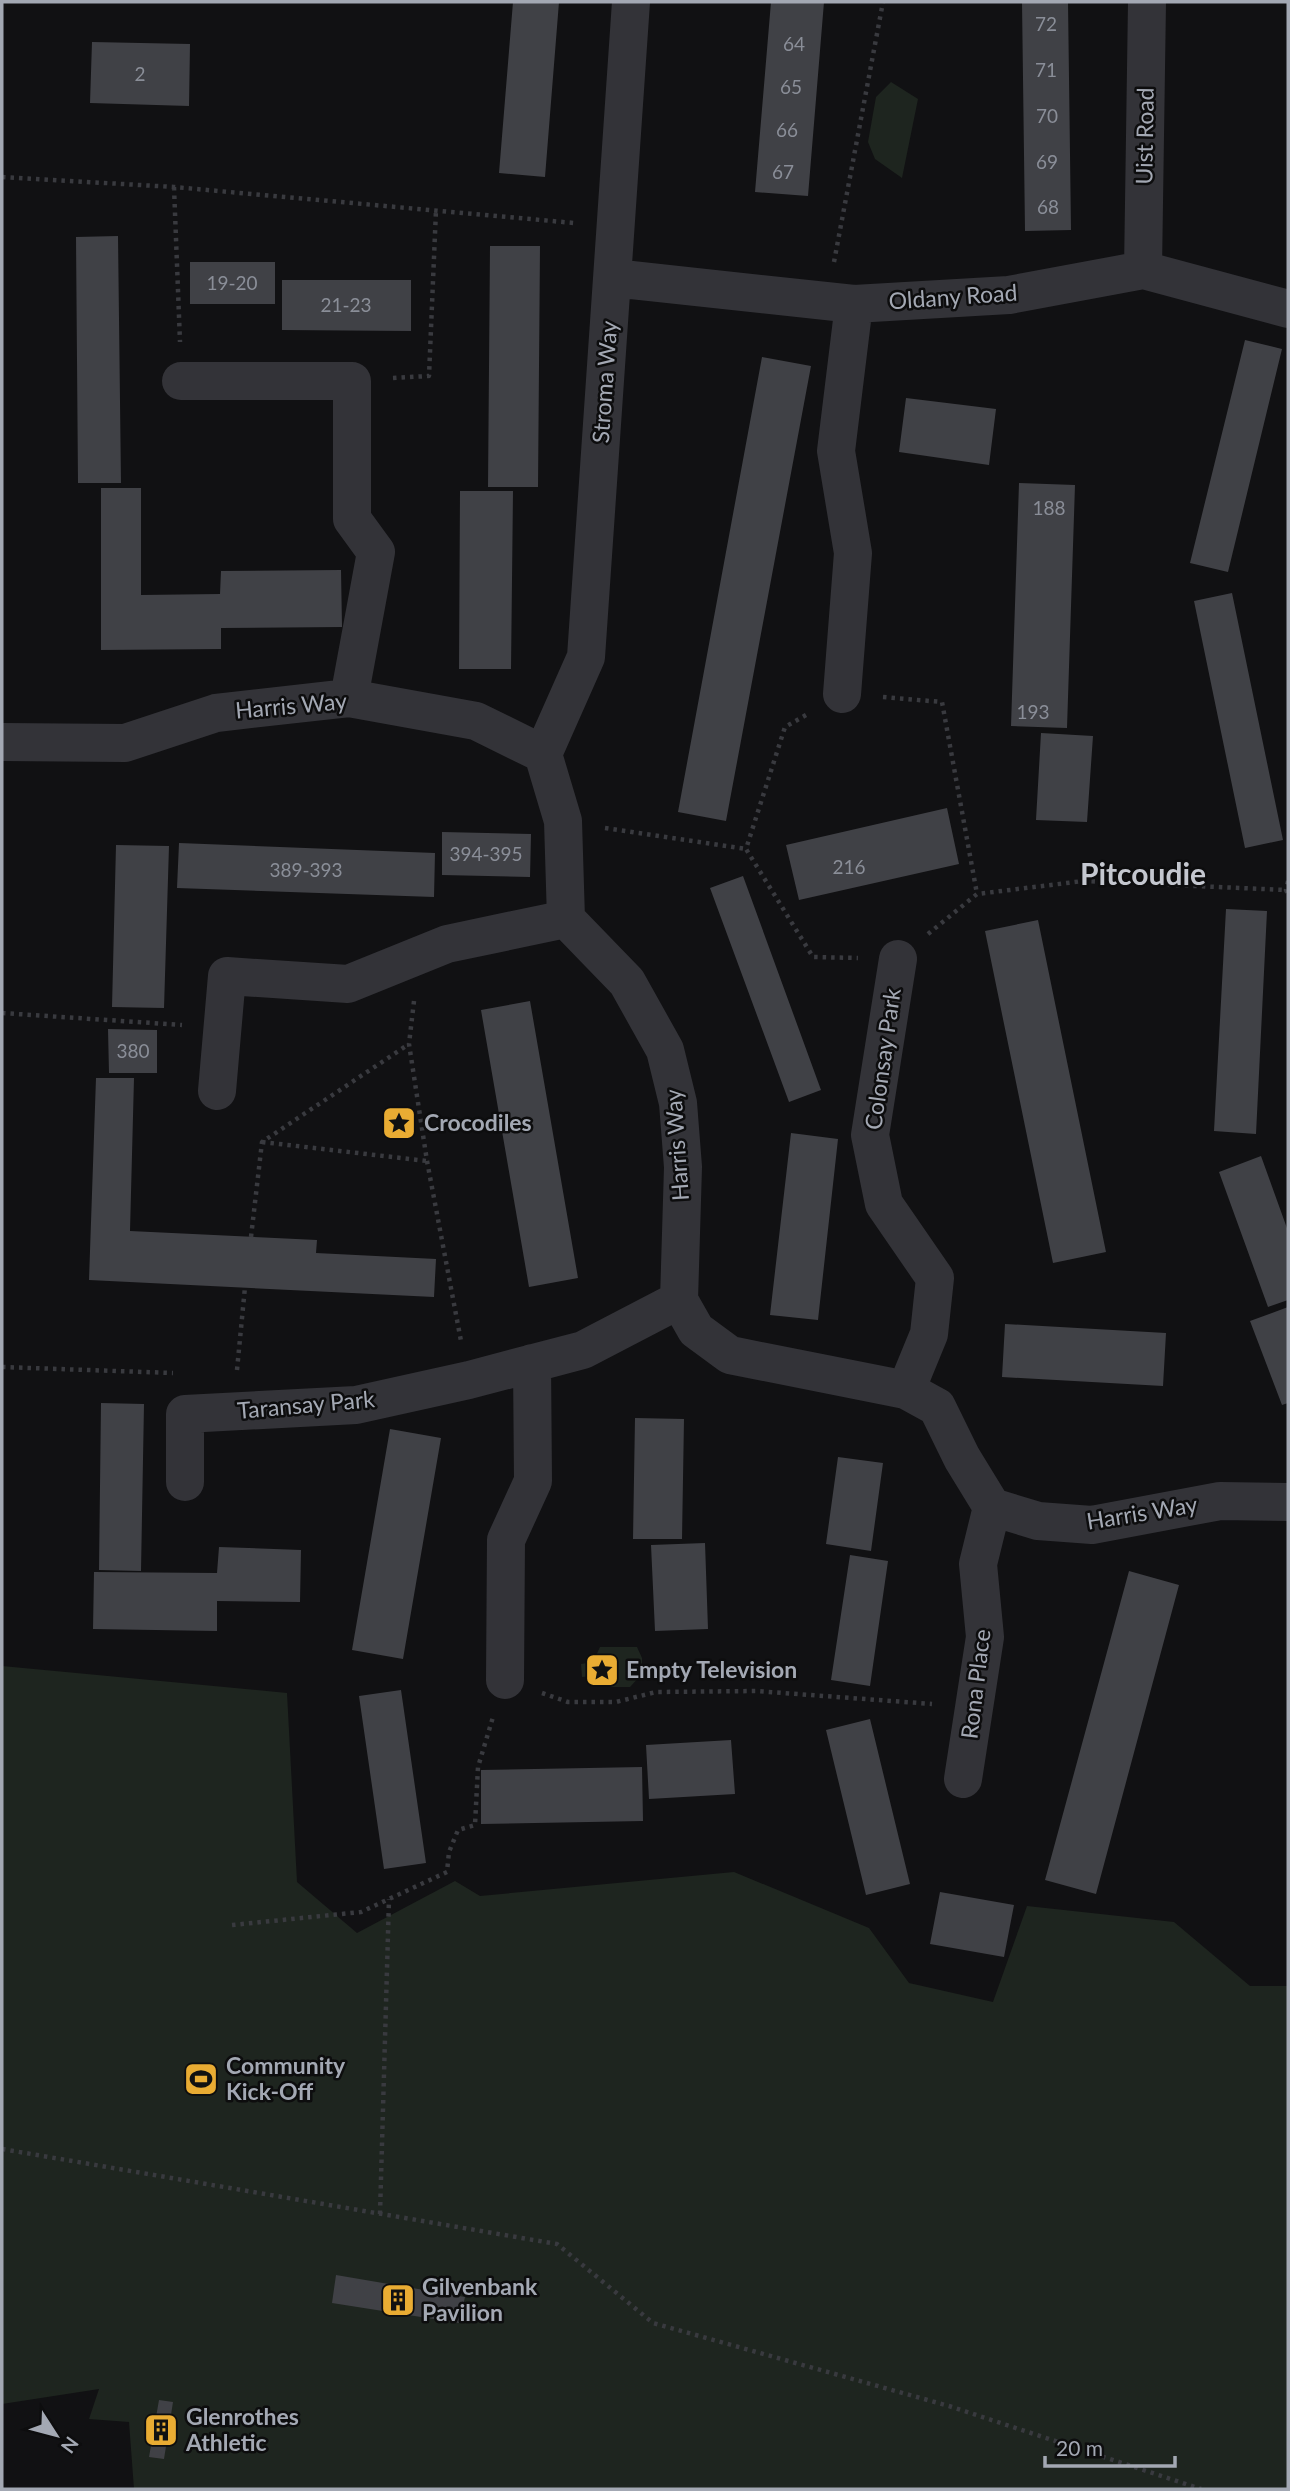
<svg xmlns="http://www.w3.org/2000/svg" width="1290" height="2491" font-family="Lato,sans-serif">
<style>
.green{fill:#1e251f}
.building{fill:#404146}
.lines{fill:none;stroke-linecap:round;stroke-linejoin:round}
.path{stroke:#393a3f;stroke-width:4.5;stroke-dasharray:3.5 5;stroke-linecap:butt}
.street{stroke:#333338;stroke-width:38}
.labels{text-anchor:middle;stroke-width:5;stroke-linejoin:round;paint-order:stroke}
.number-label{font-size:19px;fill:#8a8e98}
.street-label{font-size:23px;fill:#a3a8b3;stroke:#0d0d0e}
.poi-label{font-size:23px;font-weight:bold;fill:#a3a8b3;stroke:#0d0d0e;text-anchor:start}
.district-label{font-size:30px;font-weight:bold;fill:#c4c7cf;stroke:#0d0d0e}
</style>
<rect width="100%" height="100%" fill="#111113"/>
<path class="green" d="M891,82L918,99L902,178L875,159L868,142L876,97Z
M600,1647H637L642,1658V1674L630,1687H611L593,1676L582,1677L581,1664L593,1662Z
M2,1666L287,1693L297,1882L357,1933L455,1881L480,1896L734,1872L869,1928L909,1983L993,2002L1027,1906L1174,1922L1250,1986H1288V2489H134L129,2422L89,2419L99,2389L2,2404Z"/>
<path class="building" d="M513,2H559L545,177L499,173Z
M771,2H824L808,196L755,192Z
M1022,2H1068L1071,230L1025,231Z
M92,42L190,44L189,106L90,103Z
M118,236L121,483H78L76,237Z
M490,246H540L538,487H488Z
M190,262H275V304H190Z
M282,280H411V331L282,330Z
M1245,340L1282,349L1228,572L1190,563Z
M762,357L811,366L726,821L678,812Z
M906,398L996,409L989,465L899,452Z
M1019,483L1075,485L1067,728L1011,726Z
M101,488H141V595L220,594L221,571L341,570L342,627L221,628V649L101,650Z
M460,491H513L511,669H459Z
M1232,593L1283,840L1245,848L1194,601Z
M1041,733L1093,736L1087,822L1036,820Z
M947,808L959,864L799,900L786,845Z
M442,832L531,834L530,877L442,875Z
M179,843L435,853L434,897L177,888Z
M116,845L169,846L164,1008L112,1007Z
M743,876L821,1090L789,1102L710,888Z
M1226,909L1267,911L1256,1134L1214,1131Z
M1038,920L1106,1252L1053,1263L985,931Z
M530,1001L578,1278L529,1287L481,1010Z
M108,1029L157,1030V1073H109Z
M96,1078H134L130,1231L317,1240L316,1253L436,1259L434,1297L89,1280Z
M791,1133L838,1139L818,1320L770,1315Z
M1261,1156L1288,1231V1300L1268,1307L1219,1172Z
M1288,1307V1403L1282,1405L1250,1321Z
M1005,1324L1166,1333L1163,1386L1002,1377Z
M101,1403L144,1404L141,1571L99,1570Z
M635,1418L684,1419L682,1539H633Z
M390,1429L441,1438L403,1659L352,1650Z
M838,1457L883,1463L871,1551L826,1544Z
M705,1543L708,1629L655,1631L651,1545Z
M219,1547L301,1550L300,1602L217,1601V1631L93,1629L94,1572L217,1573Z
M850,1555L888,1561L870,1686L831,1680Z
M1129,1571L1179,1585L1096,1894L1045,1880Z
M401,1690L426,1863L384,1869L359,1696Z
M870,1719L910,1884L866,1895L826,1730Z
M731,1740L735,1794L649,1799L646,1745Z
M642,1767L643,1821L481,1824V1770Z
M940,1892L1014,1905L1004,1957L930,1944Z
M336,2275L465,2297L459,2323L332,2303Z
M159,2400L173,2402L164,2459L149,2457Z"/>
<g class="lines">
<path class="path" d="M2,177L174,187L574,223
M174,187L180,342
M834,262L883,2
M393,378L429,376L436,210
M883,697L942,702L977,894
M806,715L785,727L746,849L813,957L858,958
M605,828L746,849
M1288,881L1286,890L1288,894
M928,934L977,894L1083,881L1286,890
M414,1001L409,1044L427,1161L461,1341
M2,1013L182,1025
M262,1142L427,1161
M251,1237L262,1142L409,1044
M2,1367L173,1373
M237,1370L245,1287
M542,1693L568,1702H616L656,1692L756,1691L932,1704
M232,1925L361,1912L447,1872L449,1852L458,1830L475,1825L478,1767L493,1717
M2,2149L557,2244L653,2323L949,2406L1201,2489
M380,2214L389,1899"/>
<path class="street" d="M1143,270L1147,2
M613,278L854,304L1009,295L1143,270L1288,309
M181,381H352V519L376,552L349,698
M842,694L853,553L836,451L854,304
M2,742L125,743L216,713L349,698L476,721L543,754L563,821L566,919L627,982L665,1050L678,1103L683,1167L679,1300L696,1330L730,1355L906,1390L937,1407L962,1458L992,1507L1038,1521L1092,1525L1220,1501L1288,1502
M543,754L586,657L631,2
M898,959L870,1135L884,1204L935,1278L929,1334L906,1390
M217,1091L227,976L348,984L447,944L566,919
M185,1482V1414L356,1405L469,1380L583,1350L679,1300
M505,1680L506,1540L533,1481L532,1363
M963,1779L985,1637L978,1564L992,1507"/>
</g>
<defs>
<g id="sight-square" transform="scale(1.75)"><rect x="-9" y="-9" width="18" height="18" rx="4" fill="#e9ac33" stroke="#0d0d0e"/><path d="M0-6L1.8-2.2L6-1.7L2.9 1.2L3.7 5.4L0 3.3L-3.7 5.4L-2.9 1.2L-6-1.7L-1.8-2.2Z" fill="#111"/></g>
<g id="stadium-square" transform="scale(1.75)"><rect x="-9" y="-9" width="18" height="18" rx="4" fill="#e9ac33" stroke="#0d0d0e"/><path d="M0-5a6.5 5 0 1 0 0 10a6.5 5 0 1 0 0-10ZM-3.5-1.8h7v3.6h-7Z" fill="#111"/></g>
<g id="building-square" transform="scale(1.75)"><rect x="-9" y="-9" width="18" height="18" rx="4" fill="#e9ac33" stroke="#0d0d0e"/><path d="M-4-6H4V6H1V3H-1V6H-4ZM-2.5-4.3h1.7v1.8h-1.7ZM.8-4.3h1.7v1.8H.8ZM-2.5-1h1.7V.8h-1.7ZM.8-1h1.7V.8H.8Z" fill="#111"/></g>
</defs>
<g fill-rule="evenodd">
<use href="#sight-square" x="399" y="1123"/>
<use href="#sight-square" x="602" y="1670"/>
<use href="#stadium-square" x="201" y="2079"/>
<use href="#building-square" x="398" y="2300"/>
<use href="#building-square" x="161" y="2430"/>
</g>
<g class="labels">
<g class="number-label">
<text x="1046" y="31">72</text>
<text x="794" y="51">64</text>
<text x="1046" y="77">71</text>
<text x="140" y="81">2</text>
<text x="791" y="94">65</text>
<text x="1047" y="123">70</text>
<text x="787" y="137">66</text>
<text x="1047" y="169">69</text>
<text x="783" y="179">67</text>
<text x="1048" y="214">68</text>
<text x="232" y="290">19-20</text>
<text x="346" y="312">21-23</text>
<text x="1049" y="515">188</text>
<text x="1033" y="719">193</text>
<text x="486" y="861">394-395</text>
<text x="849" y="874">216</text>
<text x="306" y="877">389-393</text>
<text x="133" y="1058">380</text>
</g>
<g class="street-label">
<text transform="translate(1145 136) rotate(-89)" y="8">Uist Road</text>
<text transform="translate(953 297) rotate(-4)" y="8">Oldany Road</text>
<text transform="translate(605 382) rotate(-86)" y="8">Stroma Way</text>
<text transform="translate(291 706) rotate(-5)" y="8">Harris Way</text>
<text transform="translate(883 1059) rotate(-82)" y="8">Colonsay Park</text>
<text transform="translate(677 1145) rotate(-94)" y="8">Harris Way</text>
<text transform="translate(306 1405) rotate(-5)" y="8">Taransay Park</text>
<text transform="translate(1142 1513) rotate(-9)" y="8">Harris Way</text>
<text transform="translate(976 1684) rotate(-83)" y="8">Rona Place</text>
</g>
<g class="poi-label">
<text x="424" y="1131">Crocodiles</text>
<text x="626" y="1678">Empty Television</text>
<text x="226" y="2074">Community<tspan x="226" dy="26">Kick-Off</tspan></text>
<text x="422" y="2295">Gilvenbank<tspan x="422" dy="26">Pavilion</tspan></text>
<text x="186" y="2425">Glenrothes<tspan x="186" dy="26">Athletic</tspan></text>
</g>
<g class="district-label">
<text x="1143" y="885">Pitcoudie</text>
</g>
</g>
<rect width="1290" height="2491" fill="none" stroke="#a3a8b3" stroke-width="7"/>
<g transform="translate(56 2435) rotate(126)" stroke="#0d0d0e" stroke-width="5" paint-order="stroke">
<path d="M0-5L12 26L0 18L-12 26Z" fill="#a3a8b3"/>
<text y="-10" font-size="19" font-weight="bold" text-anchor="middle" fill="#a3a8b3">N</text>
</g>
<path d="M1045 2456v10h130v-10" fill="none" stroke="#a3a8b3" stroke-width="3.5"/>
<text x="1056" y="2456" font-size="21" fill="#a3a8b3" stroke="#0d0d0e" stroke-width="5" paint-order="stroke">20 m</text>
</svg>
